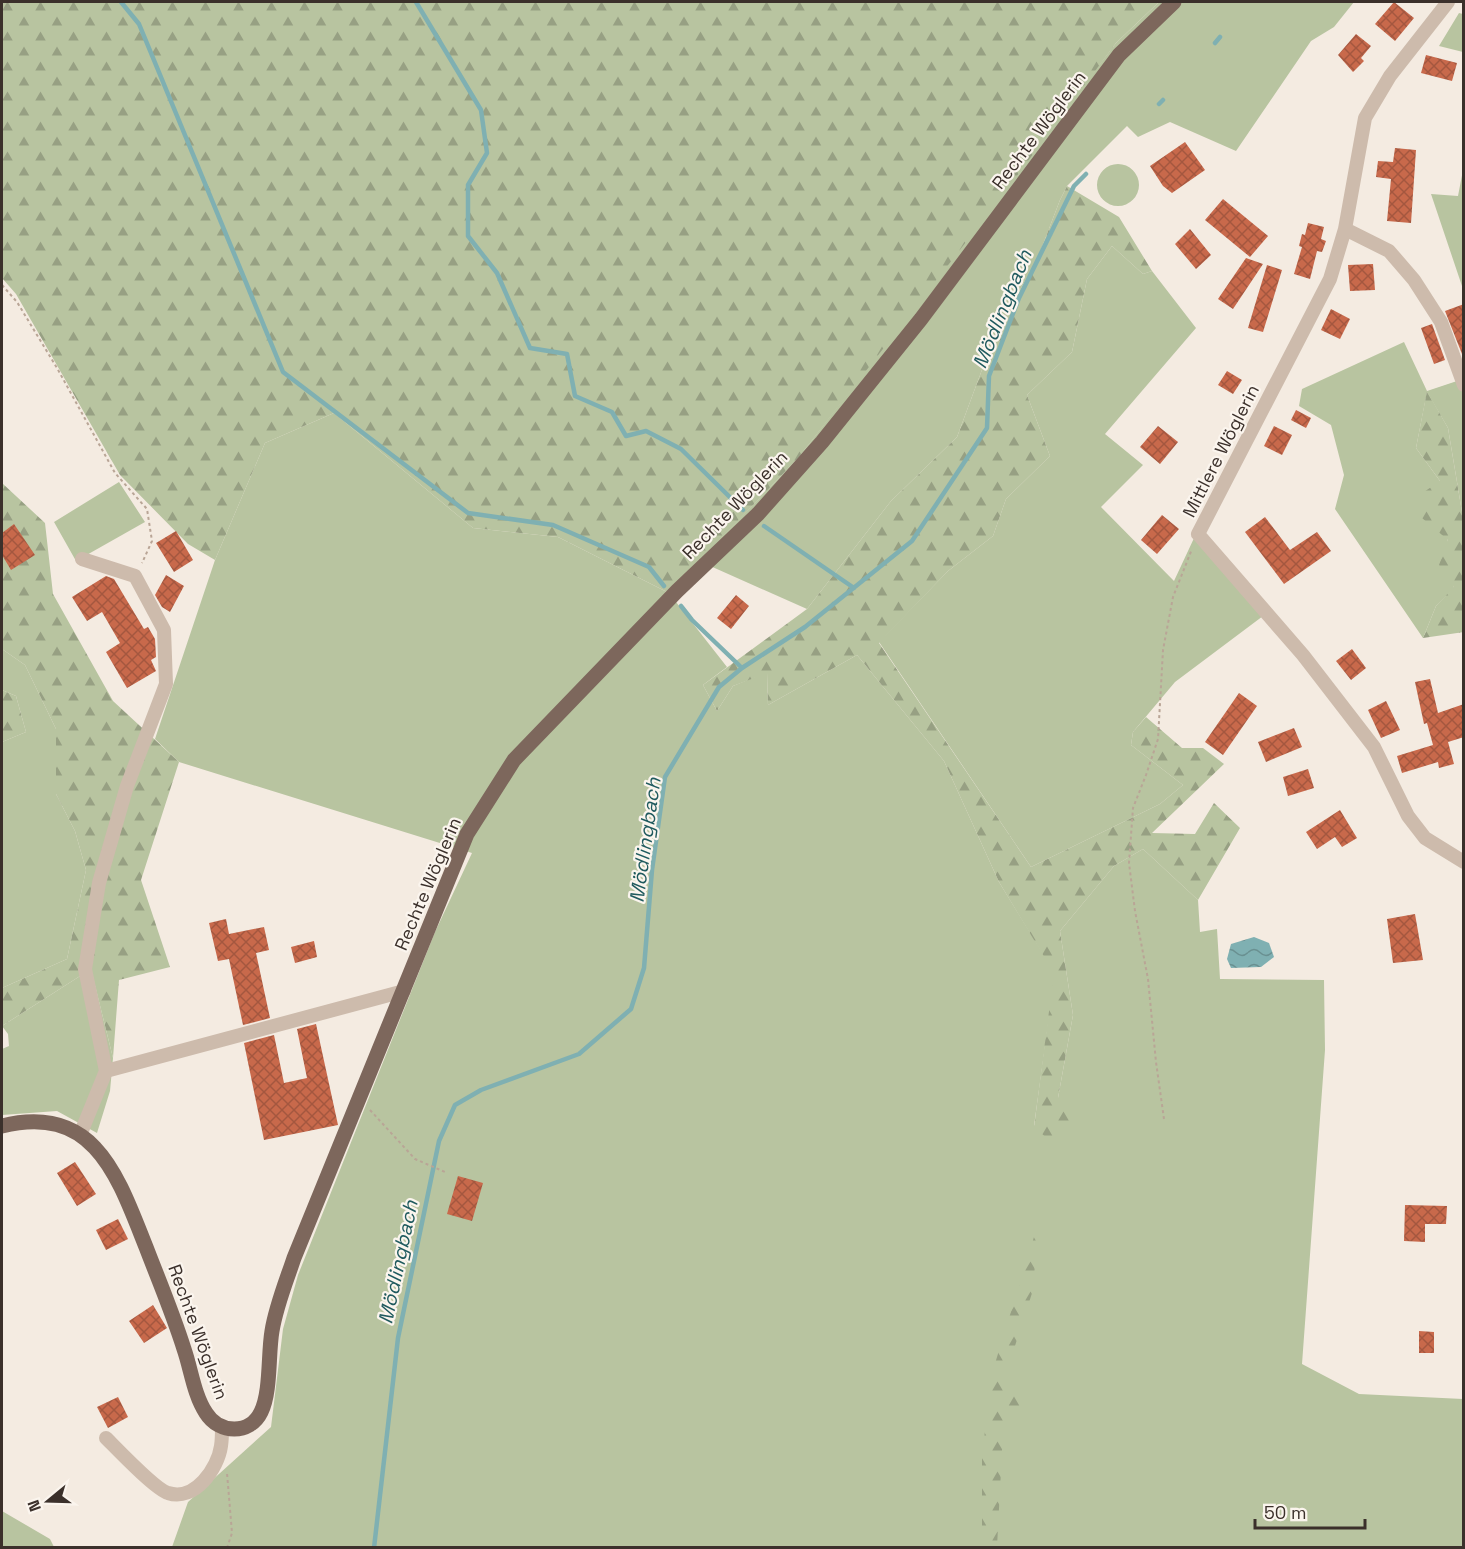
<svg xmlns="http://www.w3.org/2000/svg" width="1465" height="1549" font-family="'Space Grotesk',sans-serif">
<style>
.grass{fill:#b8c4a0}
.forest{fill:url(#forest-firs)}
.water{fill:url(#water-waves)}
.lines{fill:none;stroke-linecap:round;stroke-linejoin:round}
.stream{stroke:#7fb0b2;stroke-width:4.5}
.building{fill:url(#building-cross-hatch)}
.path{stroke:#b9a596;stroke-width:2;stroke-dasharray:3 3;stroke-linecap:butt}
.minor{stroke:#cdbbac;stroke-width:14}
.major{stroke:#7d675c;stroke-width:15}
.labels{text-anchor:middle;stroke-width:4.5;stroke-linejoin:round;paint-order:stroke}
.street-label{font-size:18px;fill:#3b302b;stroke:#fbf5ee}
.water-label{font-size:20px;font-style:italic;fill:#1f5a5e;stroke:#fbf5ee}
</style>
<defs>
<pattern id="forest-firs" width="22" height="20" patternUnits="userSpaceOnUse" patternTransform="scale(1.5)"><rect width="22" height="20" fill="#b8c4a0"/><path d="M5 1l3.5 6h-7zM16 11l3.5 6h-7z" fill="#97a083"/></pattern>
<pattern id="water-waves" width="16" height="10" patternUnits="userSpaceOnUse" patternTransform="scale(1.5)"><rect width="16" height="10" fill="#7fb0b2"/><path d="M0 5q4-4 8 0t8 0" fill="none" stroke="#699091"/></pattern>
<pattern id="building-cross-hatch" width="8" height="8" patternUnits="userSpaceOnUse" patternTransform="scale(1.5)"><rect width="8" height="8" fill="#c8694b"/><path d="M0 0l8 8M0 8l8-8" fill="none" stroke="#a4573f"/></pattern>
</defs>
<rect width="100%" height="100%" fill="#f4ebe1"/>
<path class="grass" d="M1159,2H1354L1334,27L1311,41L1236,151L1170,122L1138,137L1127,126L1067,186L1060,200L1037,260L996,332L957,437L891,501L807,609L699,561L799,457L1116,43Z
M1459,13L1463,14V52L1439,46Z
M1097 185a21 21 0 1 1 42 0a21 21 0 1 1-42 0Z
M1463,170V289L1431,194L1458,196Z
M1112,246L1143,274L1152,271L1196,328L1105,434L1143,465L1101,507L1174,581L1195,536L1263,616L1175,682L1133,732L1131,745L1183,785L1160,804L1031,867L879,642L948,571L993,536L1006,499L1050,456L1027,395L1072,352L1087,279Z
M1404,342L1427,391L1463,379V518L1448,428L1427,392L1416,448L1440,481L1454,588L1436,606L1423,638L1335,509L1344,475L1331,425L1299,406L1302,389Z
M334,413L473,528L558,537L669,593L727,667L703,685L717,711L733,686L767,672L768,705L857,655L944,761L999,882L1055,973L1034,1126L1058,1098L1073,1015L1060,931L1114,866L1143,849L1198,900L1200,932L1217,929L1220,979L1324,980L1325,1050L1302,1364L1359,1394L1463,1399V1547H172L188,1502L271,1427L283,1329L298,1275L435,932L472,853L179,762L155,739L215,560L265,443Z
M119,482L145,522L76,561L54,522Z
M2,649L25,665L56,729V794L75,831L86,870L67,959L2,988V742L26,732L16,696L2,690Z
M91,969L113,1058L110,1091L97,1133L57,1111L2,1115V1049L9,1046L8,1034L2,1026Z
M2,1511L50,1539L54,1547H2Z"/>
<path class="forest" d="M2,2H1159L1116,43L1001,197L799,457L669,593L558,537L473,528L334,413L265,443L215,560L188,544L120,475L16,294L2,278Z
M1067,186L1119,217L1152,271L1143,274L1112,246L1087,279L1072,352L1027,395L1050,456L1006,499L993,536L948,571L879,643L1031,867L1160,804L1183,785L1131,745L1133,732L1146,717L1182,748H1203L1224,764L1152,833L1195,834L1214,803L1240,828L1198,900L1143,849L1114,866L1060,931L1073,1015L1058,1098L1086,1121L1049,1140L1034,1127L1054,973L999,882L944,761L857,655L768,705L767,673L733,686L717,711L703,685L807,609L891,501L957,437L996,332L1037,260L1060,200Z
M1427,391L1448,428L1463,518L1464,632L1423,638L1436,606L1454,587L1439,565L1448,540L1422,518L1421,494L1440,481L1416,448Z
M2,483L45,523L53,594L113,701L179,762L141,880L170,967L119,980L113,1058L91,969L2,1026V988L67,959L86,870L75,831L56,794V729L25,665L2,649Z
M2,690L16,696L26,732L2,742Z
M1038,1224L1033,1290L1005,1377L1031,1409L1004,1413L997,1547H982V1454L993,1370Z"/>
<path class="water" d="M1254,937L1269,943L1274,957L1261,967L1231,968L1227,959L1231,944Z"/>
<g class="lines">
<path class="stream" d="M121,2L139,24L283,372L468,513L553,525L649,567L664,586
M416,2L481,110L487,153L468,185V236L497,273L530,348L567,354L575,396L612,412L626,436L646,431L681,449L743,510
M1215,43L1220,37
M1159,104L1163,100
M764,526L854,588
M681,606L692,620L742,668
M374,1548L398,1338L439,1141L455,1105L481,1090L579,1054L631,1009L644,968L652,870L665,777L719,687L742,668L805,627L912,541L987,428L989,376L1019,298L1074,186L1086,174"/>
</g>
<path class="building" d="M1394,2L1414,18L1395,41L1375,24Z
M1356,34L1371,46L1361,58L1364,61L1353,72L1338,55Z
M1426,55L1457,63L1452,81L1421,73Z
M1185,142L1205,170L1172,193L1163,186L1150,166Z
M1395,148L1416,150L1411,223L1387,221L1391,179L1376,177L1378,161L1393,162Z
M1223,199L1268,236L1250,257L1205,220Z
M1308,223L1324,227L1321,239L1326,241L1322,252L1317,251L1310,279L1294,274L1302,247L1299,246L1302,234L1305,235Z
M1190,229L1211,255L1196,269L1175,244Z
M1246,258L1263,264L1233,309L1218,299Z
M1373,264L1375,290L1350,291L1348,265Z
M1267,265L1282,270L1263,332L1248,328Z
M1464,304V353L1462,354L1445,311Z
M1331,309L1350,319L1340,339L1321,330Z
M1432,324L1445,360L1434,364L1421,328Z
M1227,371L1242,380L1233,394L1218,385Z
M1296,410L1311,418L1306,428L1291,420Z
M1158,426L1178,442L1160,464L1140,447Z
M1274,426L1292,435L1282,455L1264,446Z
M1162,515L1179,529L1157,554L1141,540Z
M1265,517L1290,550L1317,532L1331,551L1284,584L1245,532Z
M14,524L35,555L11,570L2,555V533Z
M176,531L193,560L174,572L156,543Z
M166,575L184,586L170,612L162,607L155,595Z
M106,576L114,579L144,629L148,627L155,639L156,657L151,660L156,671L127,688L106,652L120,643L102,612L87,621L72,597Z
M736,595L749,606L731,629L717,618Z
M1352,649L1366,668L1351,680L1336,661Z
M1430,679L1438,713L1464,704V737L1448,742L1454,764L1439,768L1438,762L1402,773L1397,756L1433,745L1427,723L1424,724L1415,682Z
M1239,693L1257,706L1223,755L1205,742Z
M1386,701L1400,730L1381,738L1368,710Z
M1294,728L1302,747L1266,762L1258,742Z
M1308,769L1314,788L1288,796L1283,777Z
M1340,810L1357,838L1342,847L1335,837L1317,849L1306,832Z
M1415,914L1423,960L1393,963L1387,919Z
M226,919L229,934L264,927L269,950L256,953L270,1018L243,1025L229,959L218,961L209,923Z
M314,941L317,957L295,963L291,947Z
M316,1024L338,1125L264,1140L244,1043L274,1035L284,1083L307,1078L297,1029Z
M75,1162L96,1194L77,1206L57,1173Z
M458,1176L483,1183L472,1221L447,1214Z
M1405,1205L1447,1206L1446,1224H1425V1242L1404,1241Z
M118,1219L128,1239L106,1250L96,1230Z
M153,1305L167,1328L144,1343L129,1321Z
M1419,1331L1434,1332V1353H1419Z
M118,1397L128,1417L108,1428L97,1407Z"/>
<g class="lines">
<path class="path" d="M2,285L17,302L57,368L115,473L147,509L152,541L142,563
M370,1110L415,1159L445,1172
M1164,1119L1156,1062L1148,979L1135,911L1129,863L1133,808L1146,775L1158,739L1163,650L1173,597L1192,549
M227,1548L232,1533L227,1473"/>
<path class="minor" d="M1448,2L1390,76L1365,118L1345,229L1330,279L1198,534L1303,655L1374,747L1408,816L1425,838L1464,862
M1345,229L1389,251L1414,280L1441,322L1464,385
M106,1071L404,991
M80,1135L106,1071L85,969L99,883L127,786L166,684L164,630L135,576L82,559
M106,1438C117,1449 156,1490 168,1493C195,1502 218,1468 221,1446C222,1440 222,1433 222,1427"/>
<path class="major" d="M2,1126C95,1103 118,1177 146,1247C159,1281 173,1314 184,1349C191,1369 194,1395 206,1413C219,1434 250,1435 261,1412C271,1392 268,1354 272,1331C276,1306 286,1282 294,1258L467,834L514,760L677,591L758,514L822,442L921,319L1119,55L1174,2"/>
</g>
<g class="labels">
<g class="street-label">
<text transform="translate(1039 130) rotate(-53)" y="6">Rechte Wöglerin</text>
<text transform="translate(1221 451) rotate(-63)" y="6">Mittlere Wöglerin</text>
<text transform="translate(735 505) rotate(-46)" y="6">Rechte Wöglerin</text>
<text transform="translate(428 884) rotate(-67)" y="6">Rechte Wöglerin</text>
<text transform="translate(198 1332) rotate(70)" y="6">Rechte Wöglerin</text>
</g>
<g class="water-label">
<text transform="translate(1002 309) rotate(-68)" y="7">Mödlingbach</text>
<text transform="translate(645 840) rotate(-82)" y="7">Mödlingbach</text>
<text transform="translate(398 1262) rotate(-78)" y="7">Mödlingbach</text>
</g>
</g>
<rect width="1465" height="1549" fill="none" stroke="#3b302b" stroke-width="6"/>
<g transform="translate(48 1501) rotate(251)" stroke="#fbf5ee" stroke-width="4.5" paint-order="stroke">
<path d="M0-4.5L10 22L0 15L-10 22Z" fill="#3b302b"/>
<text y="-9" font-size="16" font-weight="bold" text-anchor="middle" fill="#3b302b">N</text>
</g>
<path d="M1255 1519v9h110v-9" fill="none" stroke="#3b302b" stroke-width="3"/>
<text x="1264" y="1519" font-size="18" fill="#3b302b" stroke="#fbf5ee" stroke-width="4.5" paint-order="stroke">50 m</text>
</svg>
